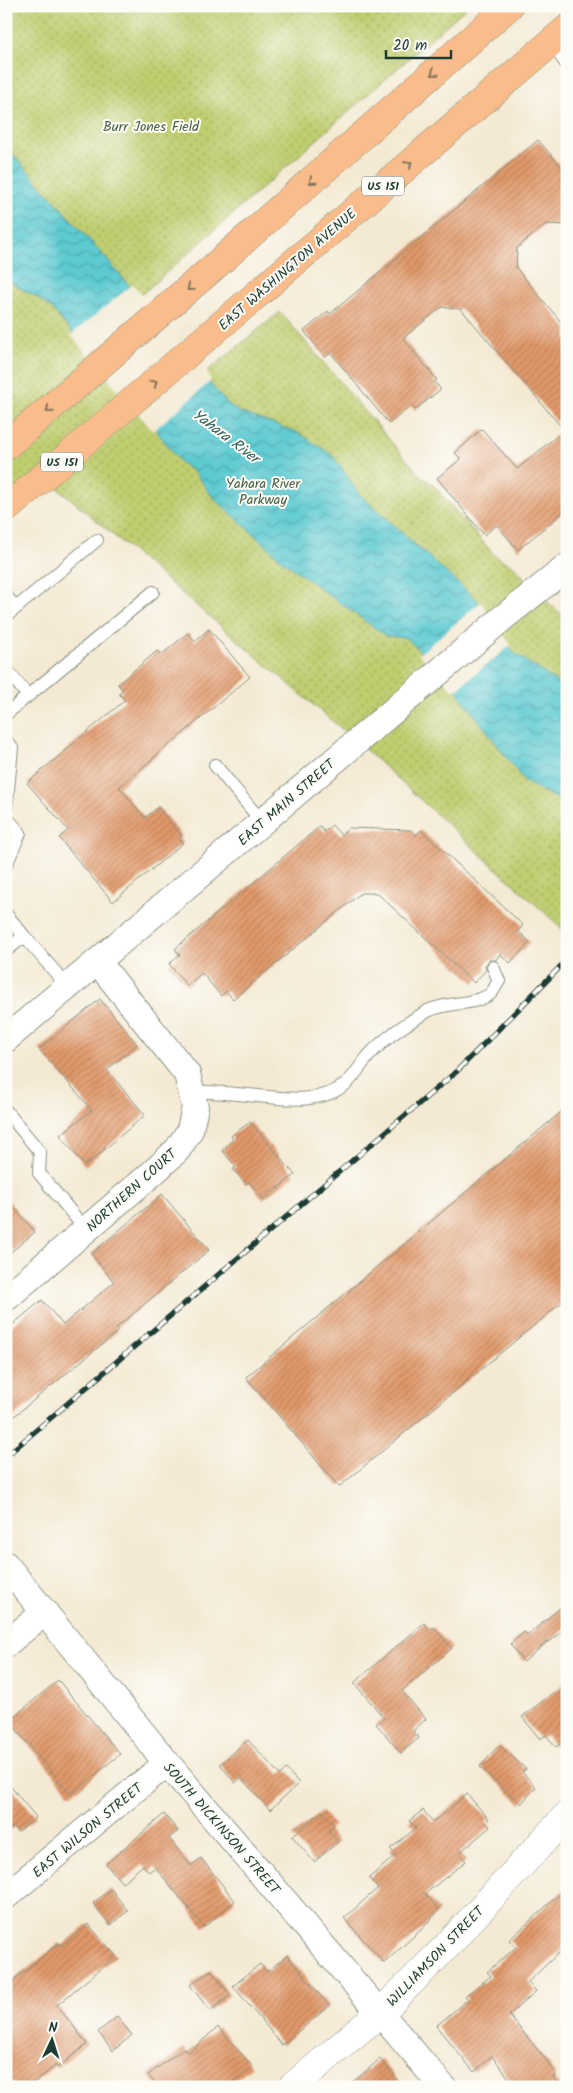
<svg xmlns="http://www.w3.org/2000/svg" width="573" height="2093" font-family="Kalam,sans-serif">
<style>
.park{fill:url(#park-dots);stroke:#708552}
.water{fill:url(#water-waves);stroke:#3e8483}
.pier{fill:#f4ead4}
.building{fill:url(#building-hatch)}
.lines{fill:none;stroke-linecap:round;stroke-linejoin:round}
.service-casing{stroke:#8a9484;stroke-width:14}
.minor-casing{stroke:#8a9484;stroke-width:28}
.tertiary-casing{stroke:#8a9484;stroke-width:29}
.primary-casing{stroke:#8a9484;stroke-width:29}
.service{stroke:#fff;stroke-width:12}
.minor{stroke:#fff;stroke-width:26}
.tertiary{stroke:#fff;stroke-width:28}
.primary{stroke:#f9bc8a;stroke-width:28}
.rail-casing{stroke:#1f3d34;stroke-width:5.5}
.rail{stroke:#fdfcf7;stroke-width:4;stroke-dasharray:11;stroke-linecap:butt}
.oneway{stroke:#81765b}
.labels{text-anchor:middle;stroke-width:4;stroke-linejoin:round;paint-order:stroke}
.shield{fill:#fdfcf7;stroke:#62766e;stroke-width:1}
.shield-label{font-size:12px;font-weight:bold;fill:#1f3d34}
.park-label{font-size:14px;fill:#476143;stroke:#fdfcf7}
.street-label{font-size:14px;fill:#1f3d34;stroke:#fdfcf7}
.water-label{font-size:15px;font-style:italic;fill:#2e605c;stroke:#fdfcf7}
</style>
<defs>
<pattern id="park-dots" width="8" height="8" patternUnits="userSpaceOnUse" patternTransform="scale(1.25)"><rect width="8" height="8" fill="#c0cd6f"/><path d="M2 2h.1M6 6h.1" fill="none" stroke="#9ba85c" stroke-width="1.8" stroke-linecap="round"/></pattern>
<pattern id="water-waves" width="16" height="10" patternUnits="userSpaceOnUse" patternTransform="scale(1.25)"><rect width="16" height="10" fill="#5dcad2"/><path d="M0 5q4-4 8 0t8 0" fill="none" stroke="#4ca5ab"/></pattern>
<pattern id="building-hatch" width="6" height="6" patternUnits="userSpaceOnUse" patternTransform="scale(1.25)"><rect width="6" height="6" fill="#e2996a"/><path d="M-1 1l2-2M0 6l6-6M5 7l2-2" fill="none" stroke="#b77e58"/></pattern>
</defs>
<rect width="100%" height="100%" fill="#fdfcf7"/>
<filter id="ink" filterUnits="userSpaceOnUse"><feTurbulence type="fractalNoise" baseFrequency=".02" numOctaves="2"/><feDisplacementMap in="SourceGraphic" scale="10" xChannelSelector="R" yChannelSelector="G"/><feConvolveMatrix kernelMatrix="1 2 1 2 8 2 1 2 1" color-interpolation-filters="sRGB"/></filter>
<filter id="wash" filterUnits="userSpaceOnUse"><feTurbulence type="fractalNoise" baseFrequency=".0096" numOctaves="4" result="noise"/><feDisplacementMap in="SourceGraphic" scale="20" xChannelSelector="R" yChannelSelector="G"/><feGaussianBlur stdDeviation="1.12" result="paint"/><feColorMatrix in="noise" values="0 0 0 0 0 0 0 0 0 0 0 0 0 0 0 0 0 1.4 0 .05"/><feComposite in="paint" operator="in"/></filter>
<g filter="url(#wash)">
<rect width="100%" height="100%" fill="#f4ead4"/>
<path class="park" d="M6,6H468L140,296L205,373L280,312L418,473L434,486L495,556L515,567L536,592L567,619V933L356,741L45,477L6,509Z"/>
<path class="water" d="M6,147C74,221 140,297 205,373L209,383L227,403L239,412L299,433L331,454L340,465L358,493L477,600L513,652L567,689V804L525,782L453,686L407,638L386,636L333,598L282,560L212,496L195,473L181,463L159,434L53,310L38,298L6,280Z"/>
<path class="pier" d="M133,284L207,372L211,381L153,431L71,335Z
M481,602L511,645L454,691L419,654Z"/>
<g id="blocks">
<path class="building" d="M538,140L567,173V225L546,224L517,248L516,268L567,329V509L518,550L497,525L484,535L437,478L461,459L455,453L482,429L517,469L564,430L461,309L442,307L403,338L437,380L434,382L441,389L415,410L411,406L389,424L331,353L325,357L304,331L328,311L330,314Z
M209,629L250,677L119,787L145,818L158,807L182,836L179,839L183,843L113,902L59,838L68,830L27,783L125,700L119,694L123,690L118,684L157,651L161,655L188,633L195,641Z
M332,825L341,835L349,828L411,830L416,835L421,830L523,925L518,931L530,942L510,963L500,954L496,960H489L485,966L486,970L474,983L377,893H361L233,999L226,991L221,996L202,973L187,986L169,964L180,955L175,949L320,826L324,832Z
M100,999L137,1044L107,1070L145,1115L85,1166L60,1135L92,1110L39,1049Z
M567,1107V1298L339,1487L246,1377Z
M250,1122L295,1175L263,1199L249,1182L246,1184L233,1169L236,1167L222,1150L233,1139L231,1136Z
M162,1194L209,1250L116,1328L118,1331L6,1423V1330L42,1300L63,1325L114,1282L91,1254Z
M6,1198L35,1232L6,1256Z
M567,1602V1627L549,1642L548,1641L524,1662L510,1644L524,1632L528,1635Z
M424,1623L430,1630L433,1627L452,1648L402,1691L426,1719L413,1731L419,1738L401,1753L376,1724L384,1718L354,1683Z
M58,1680L120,1754L71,1795L9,1721Z
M567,1682V1739L556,1747L546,1735L540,1739L522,1717Z
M248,1740L280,1775L286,1769L299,1783L270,1810L241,1778L235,1783L220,1764Z
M499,1745L526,1769L522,1772L536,1787L521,1804L480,1767Z
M6,1781L36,1817L18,1832L14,1827L6,1834Z
M467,1794L489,1819L486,1822L490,1827L459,1853L466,1861L425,1894L439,1910L423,1928L384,1963L344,1918L378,1888L369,1878L396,1855L390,1849L416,1828L409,1821L423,1810L433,1822Z
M322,1811L334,1825L328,1830L338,1842L314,1862L292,1836Z
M164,1814L178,1831L169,1838L191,1866L201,1858L235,1901L204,1927L155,1867L149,1872L143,1865L122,1883L106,1864Z
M567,1887V1945L528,1982L536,1991L509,2015L551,2066L550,2067L556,2075L553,2077L561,2087H516L492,2056L474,2072L436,2026L468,1999L465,1996L491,1976L487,1972L516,1947L509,1940Z
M111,1889L128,1911L110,1925L93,1903Z
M88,1924L116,1956L57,2005L87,2044L57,2068L56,2065L29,2087H17L6,2074V1986L59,1943L62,1946Z
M287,1955L329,2006L282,2045L233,1986L260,1964L267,1972Z
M211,1970L230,1995L210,2011L190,1985Z
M117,2017L132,2035L113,2051L98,2032Z
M218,2027L252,2066L227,2087H158L148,2075L184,2048L188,2053Z
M380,2059L403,2087H347Z"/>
</g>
</g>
<g filter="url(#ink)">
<use href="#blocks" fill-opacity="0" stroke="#8a9484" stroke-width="1"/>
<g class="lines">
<g class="service-casing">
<path id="service" d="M551,42L567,65
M6,596L16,608L6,616
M16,608L97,540
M6,669L28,696
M6,714L153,592
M6,741L12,748L6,810
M215,765L262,822
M6,817L20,833L6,865
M6,914L24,936
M6,951L24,936L68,987
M191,1091C210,1092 229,1093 248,1095C280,1098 320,1106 347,1083C357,1073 363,1061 373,1051C390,1034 408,1022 428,1011C444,1002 477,1005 490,994C494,991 496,985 499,981L493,967
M6,1111L40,1152L39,1173L86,1230"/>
</g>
<g class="minor-casing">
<path id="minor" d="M6,1039L505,616L567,567
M6,1298L157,1169L178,1149L190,1130L195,1107L187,1074L98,962
M6,1565L167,1763L443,2087
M6,1644L45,1612
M6,1896L167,1763"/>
</g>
<g class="tertiary-casing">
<path id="tertiary" d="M292,2087L381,2012L446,1947L567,1815"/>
</g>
<g class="primary-casing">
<path id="primary" d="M6,446L216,265L509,6
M6,509L567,29"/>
</g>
<use href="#service" class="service"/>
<use href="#minor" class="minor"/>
<use href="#tertiary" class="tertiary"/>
<use href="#primary" class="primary"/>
<g class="rail-casing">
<path id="rail" d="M6,1456L456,1072L567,960"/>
</g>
<use href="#rail" class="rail"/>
</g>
<defs><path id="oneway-chevron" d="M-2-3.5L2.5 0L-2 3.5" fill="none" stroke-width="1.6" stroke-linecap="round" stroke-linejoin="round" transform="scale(1.25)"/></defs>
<g class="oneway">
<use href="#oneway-chevron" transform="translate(434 73) rotate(139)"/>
<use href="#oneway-chevron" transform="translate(409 164) rotate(-41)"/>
<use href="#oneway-chevron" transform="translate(312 181) rotate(139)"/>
<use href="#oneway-chevron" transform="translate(190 288) rotate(139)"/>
<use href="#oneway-chevron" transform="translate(154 383) rotate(-40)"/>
<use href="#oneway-chevron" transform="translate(49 410) rotate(139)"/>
</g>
</g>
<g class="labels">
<g class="shield">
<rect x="362" y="176.5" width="42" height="19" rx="4"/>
<rect x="41" y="452.5" width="42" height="19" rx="4"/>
</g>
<g class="shield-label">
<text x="383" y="190">US 151</text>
<text x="62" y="466">US 151</text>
</g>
<g class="park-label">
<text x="151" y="131">Burr Jones Field</text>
<text x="263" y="488">Yahara River<tspan x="263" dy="16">Parkway</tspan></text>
</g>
<g class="street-label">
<text transform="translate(287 269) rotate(-41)" y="5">EAST WASHINGTON AVENUE</text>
<text transform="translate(286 802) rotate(-41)" y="5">EAST MAIN STREET</text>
<text transform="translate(131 1190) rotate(-42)" y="5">NORTHERN COURT</text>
<text transform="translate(222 1828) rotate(49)" y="5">SOUTH DICKINSON STREET</text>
<text transform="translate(87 1830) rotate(-40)" y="5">EAST WILSON STREET</text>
<text transform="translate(435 1956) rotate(-46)" y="5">WILLIAMSON STREET</text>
</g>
<g class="water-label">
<text transform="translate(226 436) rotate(37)" y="5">Yahara River</text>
</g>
</g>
<rect width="573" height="2093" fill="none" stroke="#fdfcf7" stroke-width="25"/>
<g transform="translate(52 2040) rotate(4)" stroke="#fdfcf7" stroke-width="4" paint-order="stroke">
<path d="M0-4L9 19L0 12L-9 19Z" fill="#1f3d34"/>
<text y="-8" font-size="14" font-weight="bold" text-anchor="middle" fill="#1f3d34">N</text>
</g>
<path d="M386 50v8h65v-8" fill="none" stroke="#1f3d34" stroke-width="2.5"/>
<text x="393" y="50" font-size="15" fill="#1f3d34" stroke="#fdfcf7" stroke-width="4" paint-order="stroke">20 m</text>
</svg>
